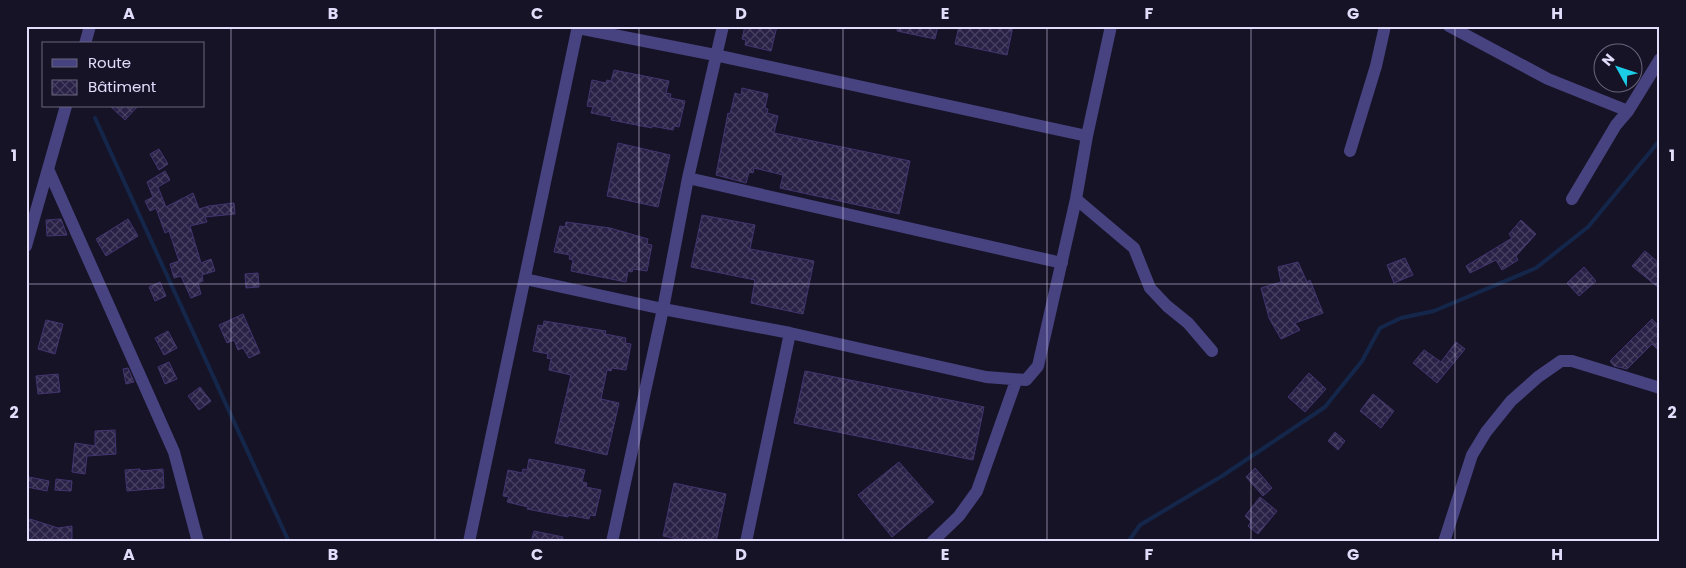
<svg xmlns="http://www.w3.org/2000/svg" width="1686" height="568" font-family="Poppins,sans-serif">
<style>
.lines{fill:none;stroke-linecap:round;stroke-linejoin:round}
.stream{stroke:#14274a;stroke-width:4}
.building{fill:url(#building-cross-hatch);stroke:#433570}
.minor{stroke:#474381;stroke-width:12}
.grid{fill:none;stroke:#e1ddfb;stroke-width:1;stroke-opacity:0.55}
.neatline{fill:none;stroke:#e1ddfb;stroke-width:2}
.grid-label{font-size:16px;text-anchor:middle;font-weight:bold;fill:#e1ddfb}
</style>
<defs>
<pattern id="building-cross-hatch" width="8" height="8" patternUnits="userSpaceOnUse" patternTransform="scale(1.25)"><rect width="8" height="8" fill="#292146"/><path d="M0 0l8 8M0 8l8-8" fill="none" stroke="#484162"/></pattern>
</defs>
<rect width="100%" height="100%" fill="#171327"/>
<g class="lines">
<path class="stream" d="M95,118L289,542
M1128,542L1140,525L1222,476L1325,407L1362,361L1380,328L1401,318L1434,311L1536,268L1588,227L1660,140"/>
</g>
<path class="building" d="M745,26H777L771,51L745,45L746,40L742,39Z
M898,26H938L935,39L897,31Z
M959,26H1013L1007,55L955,44Z
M614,70L669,81L666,93L671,94L670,98L685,101L679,127L674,126L673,130L652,126V128L611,120L612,117L591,113L593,107L587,106L592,80L606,83L607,80L611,81Z
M742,88L768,94L765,108L768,109L767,113L778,116L774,133L910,161L899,214L780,188L783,175L754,168L753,173L749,172L746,183L716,175L728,113L730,114L735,93L741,95Z
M110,106H138L125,120Z
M618,143L670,155L658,207L607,196Z
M159,149L168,164L159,170L150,154Z
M165,171L170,180L158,187L166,207L193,193L199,209L209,206L234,203L235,214L205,217L207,222L190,226L201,263L211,259L215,271L202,275L203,281L198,283L201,294L191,298L181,276L174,278L170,264L179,261L169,231L165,233L156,208L150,211L145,201L153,197L147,182Z
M702,215L755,225L750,249L814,261L803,314L751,303L755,280L691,267Z
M61,219L67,235L47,236L46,220Z
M128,219L138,236L106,256L96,239Z
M1521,220L1536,234L1516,256L1518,260L1502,270L1496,260L1470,273L1466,266L1512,238L1509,234Z
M566,222L610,228L648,239L647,244L652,245L647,271L633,269L632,272L628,271L626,282L571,271L573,260L569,259L570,255L554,252L560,226L565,227Z
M1645,251L1660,264V289L1632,266Z
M1405,258L1413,275L1394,283L1387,265Z
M1298,262L1307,282L1310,280L1323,313L1295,323L1300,330L1281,339L1269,318L1261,288L1281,282L1278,267Z
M1584,267L1596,281L1579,296L1567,283Z
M258,273L259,287L246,288L245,274Z
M160,282L166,296L155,301L149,287Z
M243,314L260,353L249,358L243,348L238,350L234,340L227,343L219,325Z
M1652,319L1660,327V352L1652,344L1627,369L1614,366L1610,361Z
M46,320L63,324L55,354L38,349Z
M544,321L606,331L605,334L626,338L625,343L631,344L626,370L612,368L611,371L607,370L601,399L619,403L607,455L555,443L571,375L549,370L551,359L547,358L548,354L533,351L538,325L543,326Z
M168,331L177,348L164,355L155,338Z
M1456,342L1465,349L1437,383L1413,363L1424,350L1441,362Z
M169,362L177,379L165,384L158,367Z
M128,368L134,382L126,384L123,369Z
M805,371L984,407L973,460L794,423Z
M1309,373L1326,389L1305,412L1288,397Z
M58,374L60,392L38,394L36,376Z
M200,387L211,401L199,410L188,396Z
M1373,394L1394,411L1381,428L1360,411Z
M115,430L116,454L87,456L85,474L72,472L75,443L95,446V431Z
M1335,432L1345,441L1338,450L1328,441Z
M529,459L585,470L582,482L587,483L586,487L601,490L595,516L590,515L589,519L568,515V517L527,509L528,507L507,502L509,497L503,496L508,470L522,473L523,469L527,470Z
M899,462L934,502L892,537L858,495Z
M1255,468L1272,488L1263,496L1246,477Z
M140,469V471L163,469L164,488L127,491L125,470Z
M29,477L49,481L47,491L27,487Z
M56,479L72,481L71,491L55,490Z
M674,483L726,494L716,542H692L663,536Z
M1260,497L1277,511L1258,534L1248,526L1251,522L1245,516Z
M30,519L58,528L72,526V542H26V527Z
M534,531L563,537L562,542H531Z"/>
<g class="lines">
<path class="minor" d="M1449,26L1548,79L1628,111
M578,28L715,55L1087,136
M85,44L90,26
M1350,151L1376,66L1385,26
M48,169L174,452L198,542
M688,178L1062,263
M1076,199L1134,248L1150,288L1167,306L1188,323L1212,351
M1572,199L1616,125L1628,111L1660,59
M26,246L66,106
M525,279L663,309L790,333L986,377L1026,380L1038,366L1076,199L1087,136L1111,26
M469,542L578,26
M612,542L663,309L688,178L723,26
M746,542L790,333
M932,542L959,516L977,491L1016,381
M1444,542L1472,455L1486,432L1511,401L1538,377L1561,361H1572L1660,388"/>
</g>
<path class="grid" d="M231,26V542M435,26V542M639,26V542M843,26V542M1047,26V542M1251,26V542M1455,26V542M26,284H1660"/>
<rect width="1686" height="568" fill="none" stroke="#171327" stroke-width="55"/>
<rect x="42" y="42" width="162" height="65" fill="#171327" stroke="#68647c"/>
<rect x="52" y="59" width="25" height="8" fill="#474381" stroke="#68647c"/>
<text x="88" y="68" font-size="15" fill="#e1ddfb">Route</text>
<rect x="52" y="80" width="25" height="15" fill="url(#building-cross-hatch)" stroke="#68647c"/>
<text x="88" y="92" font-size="15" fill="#e1ddfb">Bâtiment</text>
<g transform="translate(1618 68) rotate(310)"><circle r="24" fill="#171327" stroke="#68647c"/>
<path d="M0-4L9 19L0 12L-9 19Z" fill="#1ccde8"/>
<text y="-8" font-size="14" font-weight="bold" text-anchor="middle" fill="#e1ddfb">N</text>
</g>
<rect x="28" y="28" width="1630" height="512" class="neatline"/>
<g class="grid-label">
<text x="129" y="19">A</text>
<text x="333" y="19">B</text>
<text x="537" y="19">C</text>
<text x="741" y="19">D</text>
<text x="945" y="19">E</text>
<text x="1149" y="19">F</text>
<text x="1353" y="19">G</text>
<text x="1557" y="19">H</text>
<text x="14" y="161">1</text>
<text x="1672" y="161">1</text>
<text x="14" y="418">2</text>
<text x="1672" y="418">2</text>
<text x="129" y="560">A</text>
<text x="333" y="560">B</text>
<text x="537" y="560">C</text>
<text x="741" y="560">D</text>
<text x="945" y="560">E</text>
<text x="1149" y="560">F</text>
<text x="1353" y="560">G</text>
<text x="1557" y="560">H</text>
</g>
</svg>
